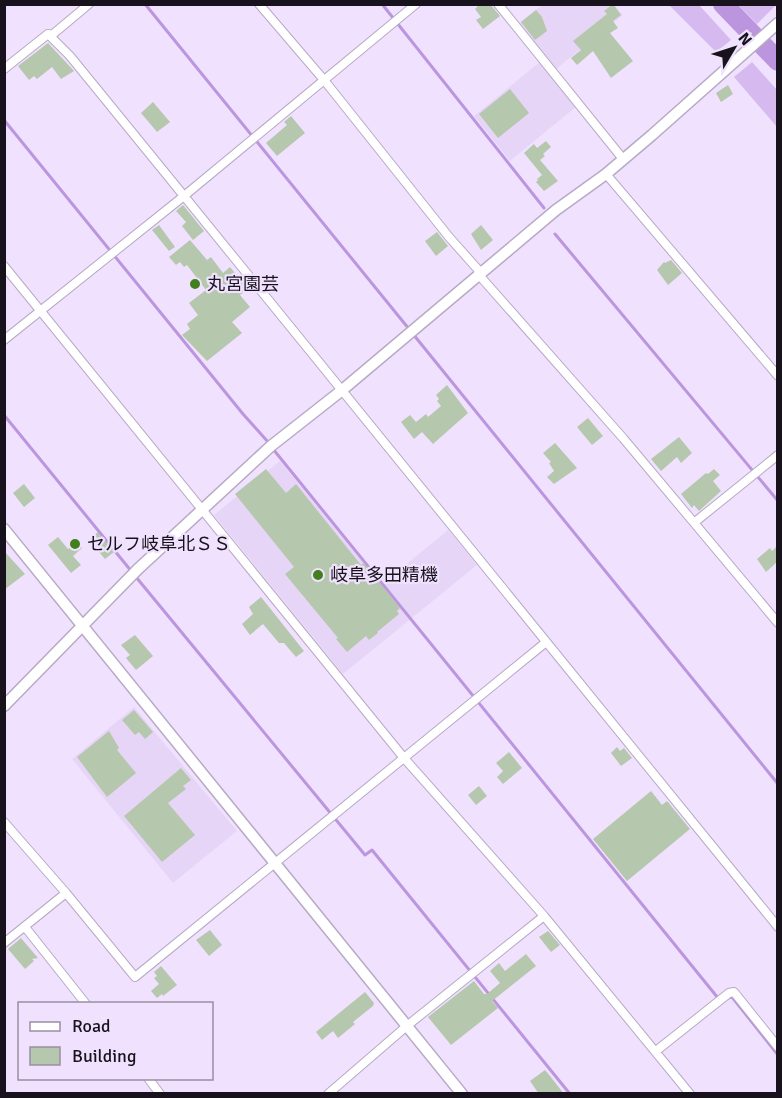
<svg xmlns="http://www.w3.org/2000/svg" width="782" height="1098" font-family="Signika,'Noto Sans JP',sans-serif">
<style>
.built{fill:#e7d5f8}
.green{fill:#d5b9ef}
.lines{fill:none;stroke-linecap:round;stroke-linejoin:round}
.stream{stroke:#bc95df;stroke-width:3}
.river{stroke:#bc95df;stroke-width:20}
.building{fill:#b5c7ad}
.minor-casing{stroke:#b7aac4;stroke-width:10}
.tertiary-casing{stroke:#b7aac4;stroke-width:13}
.minor{stroke:#fff;stroke-width:8}
.tertiary{stroke:#fff;stroke-width:10}
.poi-dot{fill:#427f1d;stroke:#f0e2fe;stroke-width:2}
.labels{text-anchor:middle;stroke-width:4.5;stroke-linejoin:round;paint-order:stroke}
.poi-label{font-size:18px;fill:#17121b;stroke:#f0e2fe;text-anchor:start}
</style>
<rect width="100%" height="100%" fill="#f0e2fe"/>
<path class="built" d="M542,5H614L623,15L556,69L519,23Z
M541,61L577,106L510,161L474,116Z
M280,461L381,585L448,530L477,565L343,674L214,515Z
M134,707L237,831L173,883L72,759Z"/>
<path class="green" d="M777,4L757,24L738,5V4Z
M669,5H699L731,40L716,52Z
M752,62L777,90V127L734,77Z"/>
<g class="lines">
<path class="stream" d="M145,4L409,329
M382,4L544,208
M4,120L243,414L269,443
M555,234L778,501
M413,334L778,784
M4,415L132,572
M273,449L718,998
M136,577L365,855L372,850L570,1094
M728,998L732,997L778,1055"/>
<path class="river" d="M723,4L778,61"/>
</g>
<path class="building" d="M480,4H490L500,16L483,29L476,20L481,17L475,9Z
M613,4L621,15L613,21L618,28L610,33L633,61L611,78L593,51L577,65L571,58L581,50L573,41L607,14L604,11Z
M536,10L542,17L547,31L535,40L521,22Z
M48,43L74,71L61,79L52,67L37,79L34,76L29,80L18,66Z
M728,85L733,94L721,102L716,93Z
M510,89L529,113L498,138L479,114Z
M153,102L170,122L157,132L141,113Z
M291,116L305,133L277,156L266,143L287,125L284,122Z
M546,141L551,147L543,154L545,156L540,160L558,181L544,191L536,182L538,180L537,179L542,175L524,153L534,144L537,148Z
M183,205L204,231L193,240L182,226L186,222L176,211Z
M159,225L175,247L169,251L152,230Z
M481,225L493,240L481,250L471,234Z
M437,232L448,246L436,256L425,241Z
M190,240L207,260L211,257L223,273L230,267L248,289L240,295L250,307L232,322L242,333L207,361L182,335L190,329L187,324L198,315L189,303L206,290L187,265L184,267L180,262L176,265L169,257Z
M671,260L682,273L668,285L657,270L664,262L665,263Z
M447,385L468,413L433,444L422,432L414,439L401,422L410,415L416,422L426,414L428,417L441,406L437,401L439,399L436,395Z
M588,418L603,436L592,445L577,427Z
M679,437L692,453L681,463L677,457L661,471L651,459Z
M555,443L577,468L554,484L547,477L554,471L549,463L551,462L543,453Z
M266,469L286,493L296,484L361,565L364,563L400,608L397,611L399,614L377,632L378,633L369,640L366,636L347,652L336,639L338,638L285,574L294,567L235,494Z
M714,469L720,475L713,481L721,491L699,511L694,505L692,508L681,494L706,473L708,474Z
M24,484L35,498L24,507L13,493Z
M98,532L114,552L105,559L89,540Z
M58,537L68,549L77,542L82,548L73,556L81,565L71,573L48,545Z
M777,546V562L766,572L757,559L770,548L772,551Z
M4,551L25,574L4,590Z
M261,597L304,651L296,657L284,643H279L263,624L250,635L242,624L253,614L249,607Z
M135,635L153,656L136,670L126,658L130,655L121,645Z
M134,710L153,732L145,739L139,732L135,735L122,720Z
M109,731L119,748L117,750L136,773L107,797L77,757Z
M617,747L620,751L624,748L632,758L621,766L611,753Z
M509,752L522,768L503,784L497,777L503,771L496,763Z
M181,768L191,780L183,786L186,789L168,803L195,835L162,862L124,816Z
M479,786L487,796L476,805L468,795Z
M651,791L662,805L667,801L690,829L627,881L593,839Z
M210,930L222,945L209,956L196,940Z
M548,931L560,945L551,952L539,937Z
M21,938L38,958L32,959L34,961L25,969L8,949Z
M526,954L536,966L492,1001L498,1008L451,1045L428,1017L474,981L484,994H487L500,983L490,971L499,963L505,971Z
M161,966L177,985L163,996L162,994L157,998L151,991L159,984L154,978L157,976L154,972Z
M365,992L374,1003L373,1006L353,1022L355,1024L338,1038L333,1031L322,1040L316,1032Z
M545,1070L550,1076L564,1094H539L530,1081Z"/>
<g class="lines">
<g class="minor-casing">
<path id="minor" d="M259,4L324,80L449,237L481,273
M498,4L623,159
M48,34L70,56L184,196L778,927
M4,69L48,34L52,35L89,4
M606,174L778,376
M4,266L404,758L544,916L690,1094
M479,275L623,438L778,623
M4,340L184,196L416,4
M695,522L778,455
M4,822L66,893L135,977L545,643
M25,927L86,1004
M4,943L66,893
M656,1051L729,993L734,992L778,1047
M148,1078L160,1094
M328,1094L408,1025L544,916"/>
</g>
<g class="tertiary-casing">
<path id="tertiary" d="M4,529L462,1094
M4,706L138,569L271,446L341,391L556,210L606,174L652,135L778,23"/>
</g>
<use href="#minor" class="minor"/>
<use href="#tertiary" class="tertiary"/>
</g>
<g class="poi-dot">
<circle cx="195" cy="284" r="6"/>
<circle cx="75" cy="544" r="6"/>
<circle cx="318" cy="575" r="6"/>
</g>
<g class="labels">
<g class="poi-label">
<text x="207" y="290">丸宮園芸</text>
<text x="87" y="550">セルフ岐阜北ＳＳ</text>
<text x="330" y="581">岐阜多田精機</text>
</g>
</g>
<rect width="782" height="1098" fill="none" stroke="#17121b" stroke-width="12"/>
<rect x="18" y="1002" width="195" height="78" fill="#f0e2fe" stroke="#998fa3" stroke-width="1.5"/>
<rect x="30" y="1022" width="30" height="9" fill="#ffffff" stroke="#998fa3" stroke-width="1.5"/>
<text x="72" y="1032" font-size="18" fill="#17121b">Road</text>
<rect x="30" y="1047" width="30" height="18" fill="#b5c7ad" stroke="#998fa3" stroke-width="1.5"/>
<text x="72" y="1062" font-size="18" fill="#17121b">Building</text>
<g transform="translate(734 48) rotate(51)" stroke="#f0e2fe" stroke-width="4.5" paint-order="stroke">
<path d="M0-4.5L10 22L0 15L-10 22Z" fill="#17121b"/>
<text y="-9" font-size="16" font-weight="bold" text-anchor="middle" fill="#17121b">N</text>
</g>
</svg>
